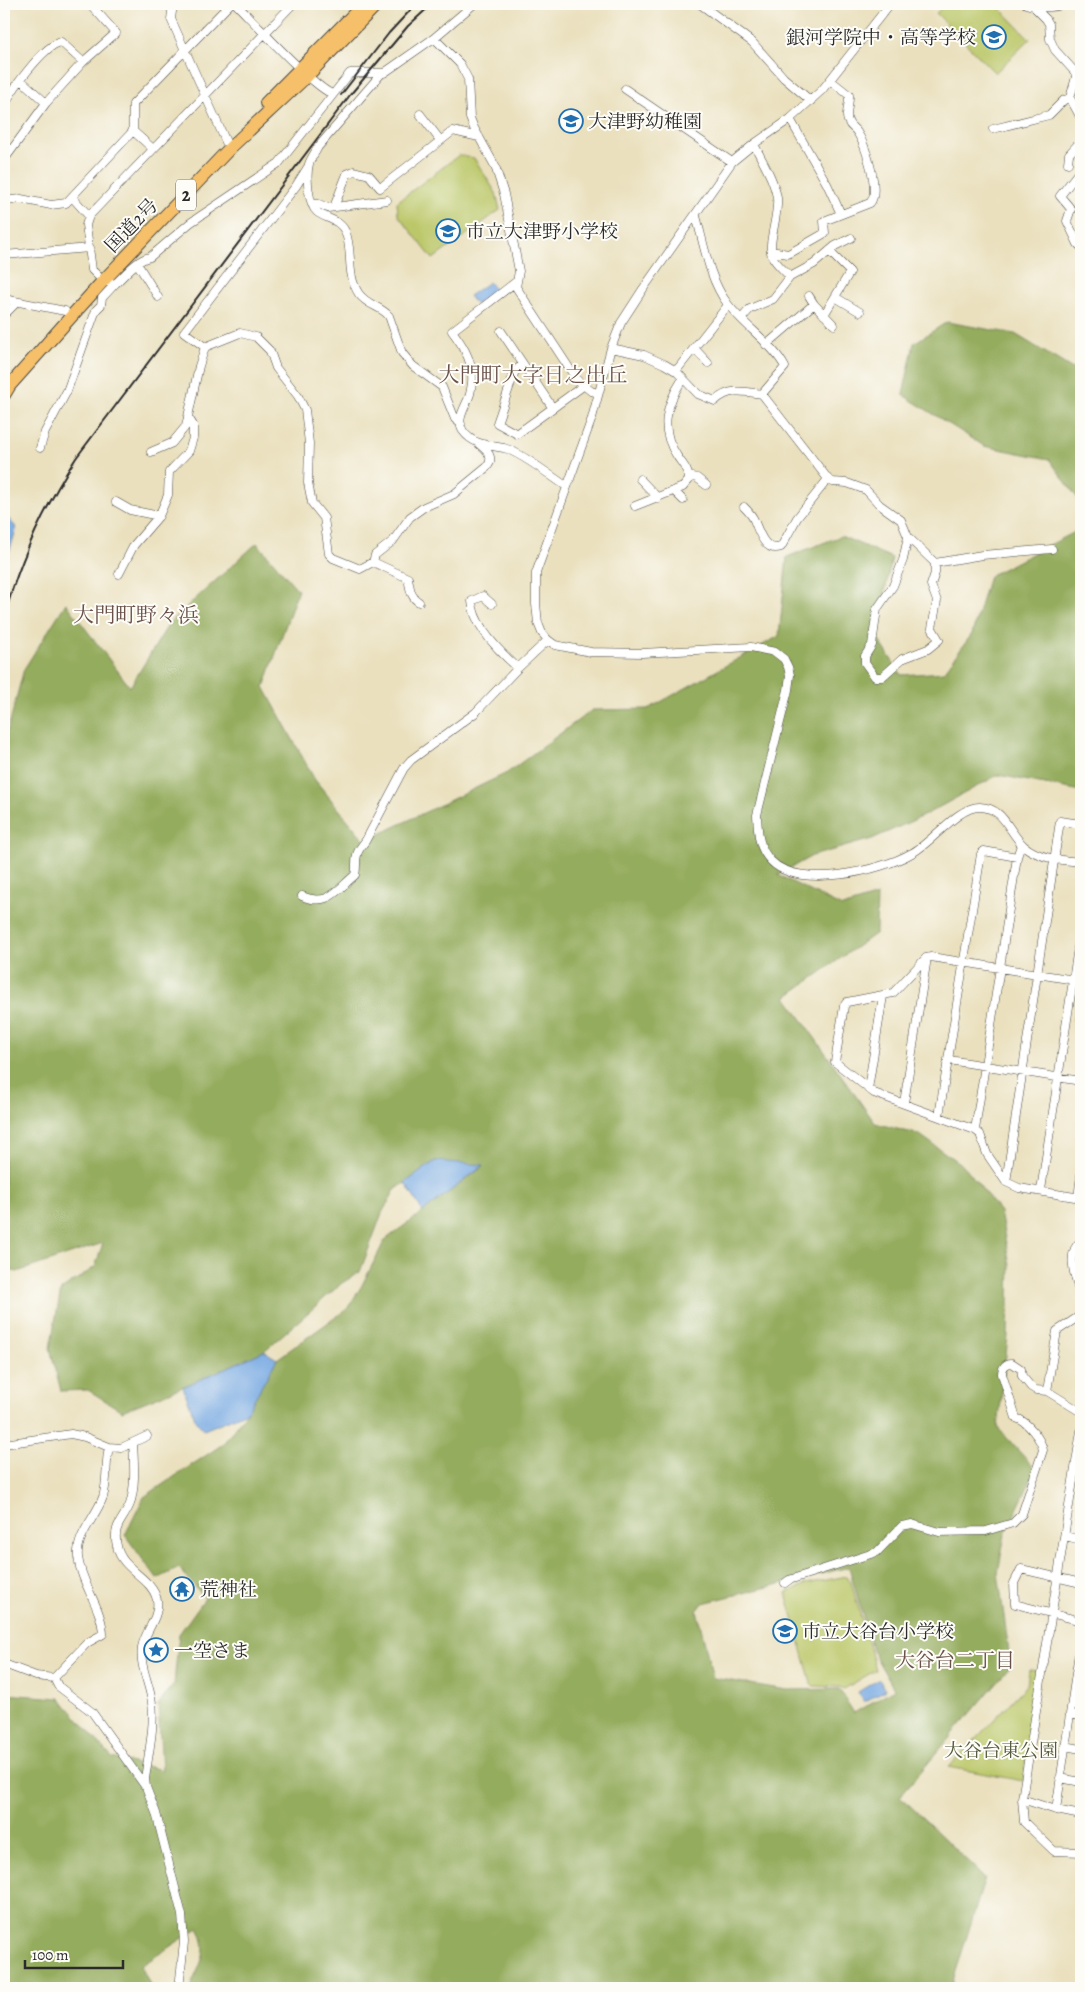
<svg xmlns="http://www.w3.org/2000/svg" width="1085" height="1992" font-family="Alegreya,'Noto Serif JP',serif">
<style>
.green{fill:#bbc769;stroke:#73794a}
.forest{fill:#94ac5d;stroke:#606c44;fill-rule:evenodd}
.water{fill:#76a8e2;stroke:#506a86}
.lines{fill:none;stroke-linecap:round;stroke-linejoin:round}
.minor-casing{stroke:#484641;stroke-width:9}
.highway-casing{stroke:#484641;stroke-width:14}
.minor{stroke:#fff;stroke-width:8}
.highway{stroke:#f6c06b;stroke-width:12}
.rail{stroke:#2b2b2b;stroke-width:2}
.labels{text-anchor:middle;stroke-width:4;stroke-linejoin:round;paint-order:stroke}
.shield{fill:#fdfcf7;stroke:#6a6a68;stroke-width:1}
.shield-label{font-size:18px;font-weight:bold;fill:#2b2b2b}
.poi-label{font-size:19px;fill:#2b2b2b;stroke:#fdfcf7;text-anchor:start}
.street-label{font-size:19px;fill:#2b2b2b;stroke:#fdfcf7}
.park-label{font-size:19px;fill:#565a3e;stroke:#fdfcf7}
.neighbourhood-label{font-size:20px;fill:#695049;stroke:#fdfcf7}
.quarter-label{font-size:21px;fill:#695049;stroke:#fdfcf7}
</style>
<rect width="100%" height="100%" fill="#fdfcf7"/>
<filter id="ink" filterUnits="userSpaceOnUse"><feTurbulence type="fractalNoise" baseFrequency=".02" numOctaves="2"/><feDisplacementMap in="SourceGraphic" scale="10" xChannelSelector="R" yChannelSelector="G"/><feConvolveMatrix kernelMatrix="1 2 1 2 8 2 1 2 1" color-interpolation-filters="sRGB"/></filter>
<filter id="wash" filterUnits="userSpaceOnUse"><feTurbulence type="fractalNoise" baseFrequency=".0096" numOctaves="4" result="noise"/><feDisplacementMap in="SourceGraphic" scale="20" xChannelSelector="R" yChannelSelector="G"/><feGaussianBlur stdDeviation="1.12" result="paint"/><feColorMatrix in="noise" values="0 0 0 0 0 0 0 0 0 0 0 0 0 0 0 0 0 1.4 0 .05"/><feComposite in="paint" operator="in"/></filter>
<g filter="url(#wash)">
<rect width="100%" height="100%" fill="#eae0be"/>
<path class="green" d="M946,4H996L1030,39L995,73L936,13Z
M459,155L474,158L496,193L500,210L433,259L398,215L397,202Z
M1079,981H1081V1021L1073,1020Z
M847,1576L851,1582L876,1670L844,1689L840,1687L812,1686L786,1593L806,1584Z
M1029,1670L1038,1671L1023,1781L949,1767L1027,1685Z"/>
<path class="forest" d="M947,322L1015,334L1081,374V503L1049,459L984,446L903,395L914,343Z
M1081,529V791L998,775L923,816L872,839L812,856L778,875L842,907L877,896L876,933L786,997L875,1123L920,1135L966,1168L1000,1212L1010,1265L1008,1336L998,1428L1036,1470L1005,1534L998,1573L1011,1666L900,1796L985,1878L953,1981V1988H190C199,1965 211,1952 198,1928L141,1966L150,1985L148,1988H4V1694L60,1698L112,1758L162,1770L158,1705L174,1684L179,1634L205,1598L179,1568L157,1579L125,1535L144,1497L223,1444L247,1412L277,1359L347,1309L361,1287L385,1240L484,1166L435,1161L395,1190L382,1213L360,1272L342,1283L264,1351L192,1383L122,1411L88,1390L61,1391L50,1348L61,1290L95,1267L103,1243L17,1272L4,1268V744L24,669L66,603L130,687L170,622L257,543L298,590L264,687L315,780L365,841L507,773L592,710L648,709L779,636L787,557L841,536L892,558L876,635L901,675L944,672L972,634L989,576ZM849,1567L873,1652L894,1689L854,1713L839,1689L787,1690L713,1678L697,1611L703,1603Z"/>
<path class="water" d="M489,282L496,291L476,305L469,296Z
M4,514L15,526L16,530L4,569Z
M435,1161L484,1165L423,1212L405,1183Z
M264,1351L277,1359L247,1412L204,1430L196,1421L183,1387Z
M879,1679L885,1690L864,1702L858,1692Z"/>
</g>
<g filter="url(#ink)">
<g class="lines">
<g class="minor-casing">
<path id="minor" d="M173,4L171,19L226,142
M236,4C252,20 316,90 333,94
M700,4L752,42L784,78L811,101
M890,4L822,90L790,119L754,144L732,162L643,289L621,323L611,348L592,418L536,573V604L538,623L542,633L548,640L555,645L591,652L642,653L751,647L775,652L784,659L788,667L790,675L788,690L757,815C758,832 758,848 771,861C799,890 881,871 912,853C932,843 958,806 980,807C1005,808 1008,832 1024,846C1040,859 1061,860 1081,862
M1026,4C1040,9 1053,8 1066,4
M1033,6L1046,19L1049,24L1050,39L1055,50L1075,72L1076,77L1070,98L1081,118
M434,38L460,64L468,79L470,118L474,128L495,166L504,194L519,271L516,287L577,380L591,391L598,393
M381,74L318,147C315,153 311,158 309,164C306,175 308,204 317,212C326,219 339,219 345,231C354,251 345,273 359,294C368,306 381,306 389,316L402,353L413,366L442,387L455,419L461,424
M21,80L46,103
M625,89L732,162
M4,108C10,91 44,45 61,42L83,62
M420,114L440,140
M790,119L827,184L841,214
M993,129L1049,115L1064,100L1070,98
M152,148L133,131V104L230,4
M4,160L46,103L83,62L116,33L90,4
M1068,163L1069,154L1081,141
M1081,169L1060,196L1071,209L1067,221L1078,244L1081,247
M72,197L89,216L86,225L92,270L103,281L115,284C124,276 137,259 150,257L190,223L279,163L350,73H384L434,38L474,4
M4,201L21,199L51,205L66,203L133,131
M313,204H319L328,208L387,200
M334,207L347,174L354,171L369,175L380,188L453,131L479,137
M89,216L293,4
M696,216C704,244 709,279 727,303C742,324 773,344 785,367L762,394
M771,251L788,254L792,252L825,233L824,221L870,203C881,191 865,144 857,132C854,128 850,126 849,123C844,116 850,103 849,95L830,80
M4,255L90,248
M140,268L158,297
M790,277L814,264L835,246L851,238
M517,281L452,331C462,344 471,358 472,375C473,381 471,389 470,394C467,405 455,419 463,431C473,445 488,445 504,448C520,452 551,476 566,486
M809,296L814,304L834,325
M835,297L860,312
M4,299L65,311
M4,315L17,302
M824,315L850,272L829,251
M742,318L750,309L773,299L790,277C785,271 776,264 772,256C767,245 779,215 777,198C774,179 762,161 754,144
M501,331L552,407
M766,345L814,304
M205,347L240,333L256,337L270,351L276,368L298,396L305,410L309,443L308,483L312,503L324,518L329,554L333,558L360,569L373,562L375,555L393,541L410,517L424,507L454,494L487,467C495,457 487,451 479,444
M611,348L644,355L664,364L676,371L698,394L715,401C729,388 743,391 762,394L828,479L833,482L847,483L866,490L880,505L901,520L908,537L935,563L982,555L1052,549
M694,348L708,363
M523,364L515,371L497,423L517,434L583,386
M676,371L728,305
M40,448L45,432L67,391L96,310L101,305L102,298L115,284
M151,452L172,443L186,426L199,366L205,347L184,332L296,186L308,167
M689,476L697,478L706,485
M640,479L658,498
M674,491L683,500
M116,502L130,510L159,516
M635,506L683,487L689,480C689,470 682,464 677,456C659,429 666,405 682,380
M744,507C748,511 752,515 754,520C759,532 765,553 781,547L797,518L828,479
M908,537L903,560L893,586L877,609L872,645L865,656V663L875,677H882L902,659L928,649L939,640L932,628L937,601L931,585L935,573V563
M373,562L408,578C410,587 410,597 419,602
M119,574L134,545L159,516L168,495L169,472L189,451L193,438V425L188,417
M492,604L483,596L472,601C473,625 501,653 518,668
M302,896C328,907 336,891 355,875C357,868 355,862 357,855C358,849 363,845 366,840L404,768L411,760L475,713L518,668L548,640
M1081,981L931,957L926,958L893,993L847,1002L844,1006L835,1062L874,1093L975,1130L980,1134L987,1154L1006,1182L1019,1188L1081,1198
M949,1060L1081,1081
M868,1089L883,996
M904,1103L926,964V958
M939,1116L981,854L984,851L1017,857L1020,848L1023,845
M975,1130L1017,857
M1006,1182L1060,821L1081,824
M1041,1190L1081,928
M1078,1198L1081,1175
M1081,1241C1064,1254 1077,1281 1081,1298
M1047,1391L1057,1331L1081,1315
M1081,1431L1022,1799L1024,1822L1054,1851L1081,1852
M133,1443C134,1462 136,1485 130,1504C124,1520 112,1525 117,1546C121,1570 152,1577 157,1600C160,1617 145,1631 142,1647C139,1666 150,1684 152,1703C155,1726 148,1756 145,1779L146,1787L156,1813L182,1915L184,1942L179,1988
M4,1444L71,1434L85,1437L109,1447L121,1448L147,1436
M1065,1536L1081,1540
M785,1583L789,1580L877,1552L902,1526L912,1524L939,1532L986,1531L1013,1523L1022,1514L1043,1450C1041,1439 1027,1421 1016,1418L1002,1374C1002,1368 1005,1363 1012,1363L1021,1369L1022,1376L1031,1387L1036,1390L1047,1391L1081,1412
M1081,1583L1021,1569L1014,1583L1015,1604L1081,1621
M4,1664L36,1676L54,1678
M54,1678L87,1643L103,1634C102,1607 81,1584 78,1557C76,1535 96,1517 103,1497C108,1481 105,1463 109,1447
M54,1678L58,1686L92,1712L145,1786
M1070,1714L1081,1716
M1065,1746L1081,1749
M1060,1778L1081,1782
M1022,1799L1056,1810L1081,1815
M1056,1810L1081,1639"/>
</g>
<g class="highway-casing">
<path id="highway" d="M266,103L364,4
M4,395L10,385L103,281L231,147L307,76L377,4"/>
</g>
<use href="#minor" class="minor"/>
<use href="#highway" class="highway"/>
<path class="rail" d="M341,95L389,33L416,4
M4,618C19,560 44,508 76,458L350,95L408,26L432,4"/>
</g>
</g>
<defs>
<g id="school-ring" transform="scale(1.25)"><circle r="9.5" fill="#fdfcf7" stroke="#1f6fb2" stroke-width="1.5"/><path d="M0-5L7-2L0 1L-7-2ZM-4 1L0 2.5L4 1V4Q0 6-4 4Z" fill="#1f6fb2"/></g>
<g id="temple-ring" transform="scale(1.25)"><circle r="9.5" fill="#fdfcf7" stroke="#1f6fb2" stroke-width="1.5"/><path d="M0-6L5-2H3V0L6.5 2.5H4V6H1.5V3h-3V6H-4V2.5H-6.5L-3 0V-2H-5Z" fill="#1f6fb2"/></g>
<g id="sight-ring" transform="scale(1.25)"><circle r="9.5" fill="#fdfcf7" stroke="#1f6fb2" stroke-width="1.5"/><path d="M0-6L1.8-2.2L6-1.7L2.9 1.2L3.7 5.4L0 3.3L-3.7 5.4L-2.9 1.2L-6-1.7L-1.8-2.2Z" fill="#1f6fb2"/></g>
</defs>
<g fill-rule="evenodd">
<use href="#school-ring" x="994" y="37"/>
<use href="#school-ring" x="571" y="121"/>
<use href="#school-ring" x="448" y="231"/>
<use href="#temple-ring" x="182" y="1589"/>
<use href="#school-ring" x="785" y="1631"/>
<use href="#sight-ring" x="156" y="1650"/>
</g>
<g class="labels">
<rect class="shield" x="176" y="179.5" width="20" height="31" rx="4"/>
<g class="shield-label">
<text x="186" y="201">2</text>
</g>
<g class="poi-label">
<text x="976" y="44" text-anchor="end">銀河学院中・高等学校</text>
<text x="588" y="128">大津野幼稚園</text>
<text x="466" y="238">市立大津野小学校</text>
<text x="200" y="1596">荒神社</text>
<text x="802" y="1638">市立大谷台小学校</text>
<text x="174" y="1657">一空さま</text>
</g>
<g class="street-label">
<text transform="translate(131 225) rotate(-46)" y="7">国道2号</text>
</g>
<g class="park-label">
<text x="1001" y="1757">大谷台東公園</text>
</g>
<g class="neighbourhood-label">
<text x="955" y="1667">大谷台二丁目</text>
</g>
<g class="quarter-label">
<text x="533" y="382">大門町大字日之出丘</text>
<text x="136" y="622">大門町野々浜</text>
</g>
</g>
<rect width="1085" height="1992" fill="none" stroke="#fdfcf7" stroke-width="20"/>
<path d="M25 1960v8h98v-8" fill="none" stroke="#2b2b2b" stroke-width="2.5"/>
<text x="32" y="1960" font-size="15" fill="#2b2b2b" stroke="#fdfcf7" stroke-width="4" paint-order="stroke">100 m</text>
</svg>
